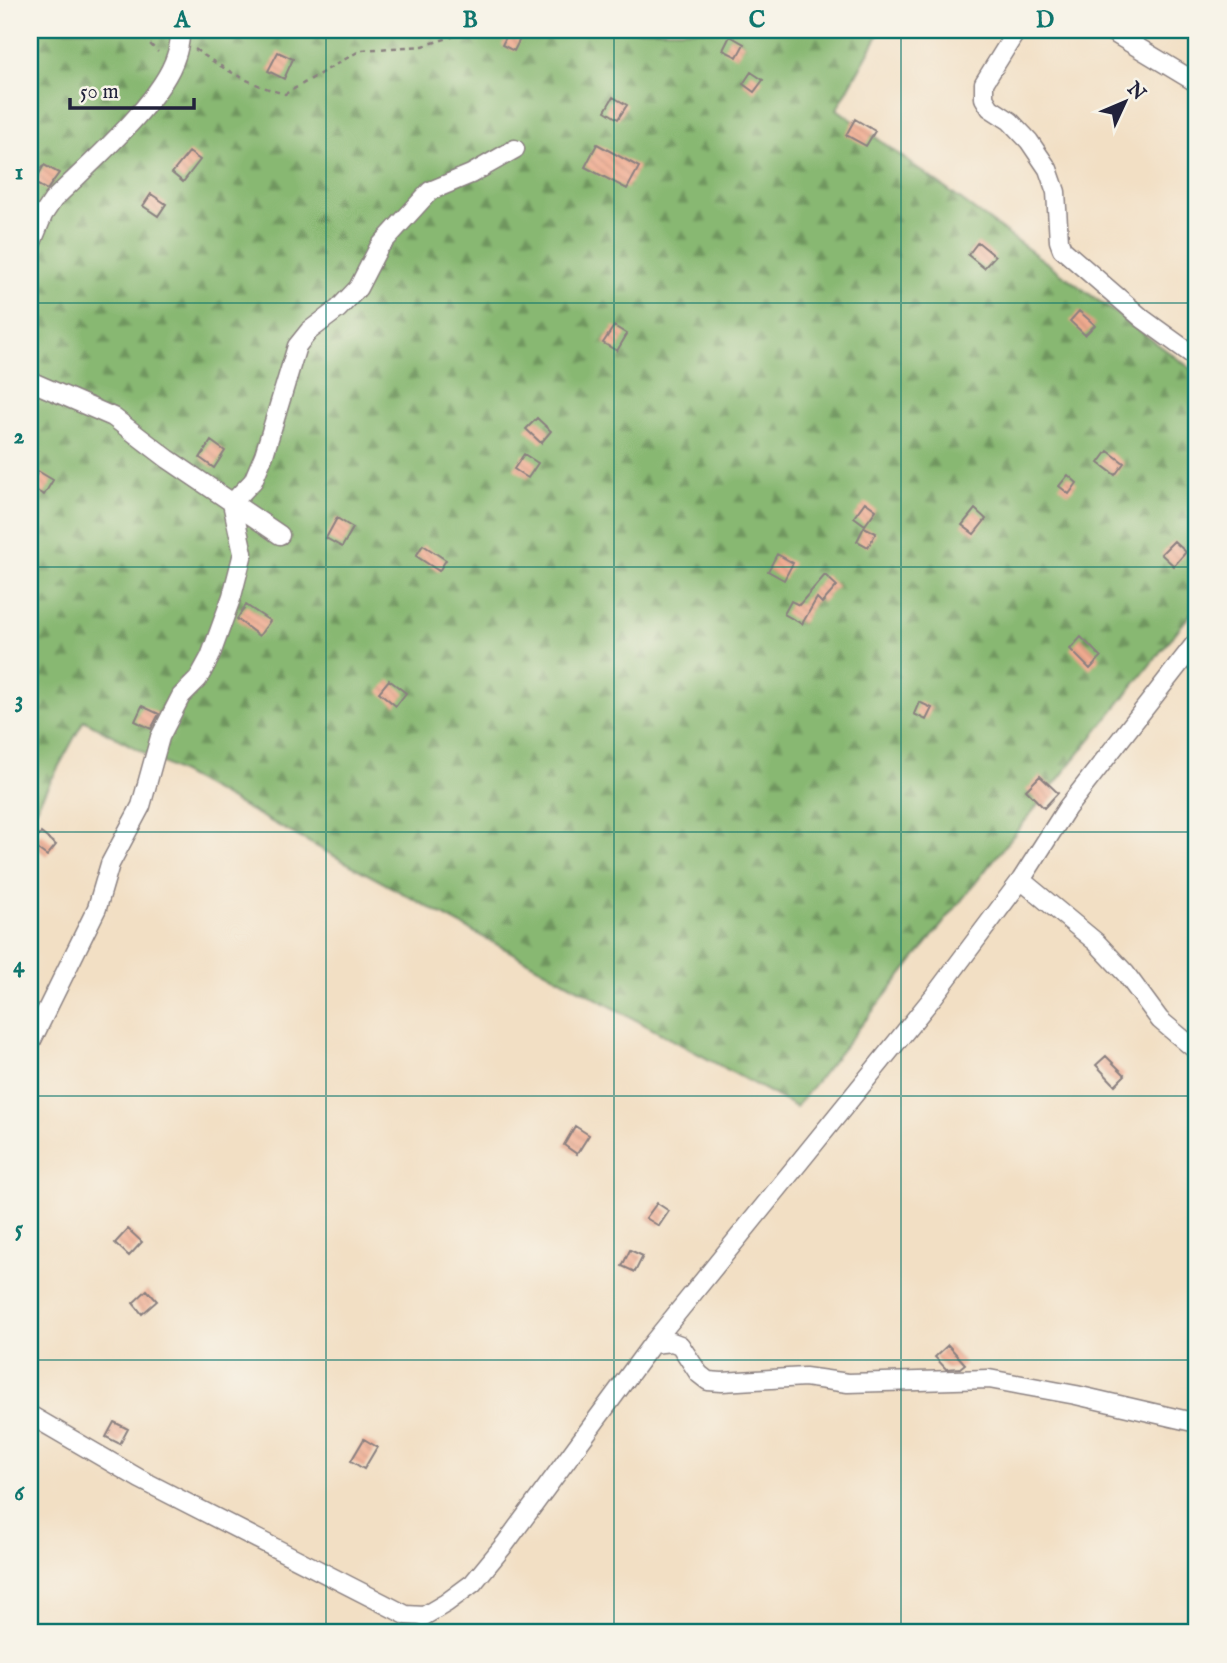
<svg xmlns="http://www.w3.org/2000/svg" width="1227" height="1663" font-family="'IM FELL English',serif">
<style>
.forest{fill:url(#forest-firs);stroke:#556d56;stroke-width:2}
.building{fill:url(#building-back-hatch)}
.lines{fill:none;stroke-linecap:round;stroke-linejoin:round}
.minor-casing{stroke:#8a8080;stroke-width:21}
.path{stroke:#8a8080;stroke-width:2.5;stroke-dasharray:5 5;stroke-linecap:butt}
.minor{stroke:#fff;stroke-width:18}
.grid{fill:none;stroke:#0f766e;stroke-width:2;stroke-opacity:0.55}
.neatline{fill:none;stroke:#0f766e;stroke-width:2.5}
.grid-label{font-size:23px;text-anchor:middle;font-weight:bold;fill:#0f766e}
</style>
<defs>
<pattern id="forest-firs" width="22" height="20" patternUnits="userSpaceOnUse" patternTransform="scale(1.75)"><rect width="22" height="20" fill="#88b872"/><path d="M5 1l3.5 6h-7zM16 11l3.5 6h-7z" fill="#6f955f"/></pattern>
<pattern id="building-back-hatch" width="6" height="6" patternUnits="userSpaceOnUse" patternTransform="scale(1.75)"><rect width="6" height="6" fill="#f0ab90"/><path d="M-1 5l2 2M0 0l6 6M5-1l2 2" fill="none" stroke="#ce937d"/></pattern>
</defs>
<rect width="100%" height="100%" fill="#f7f3e8"/>
<filter id="ink" filterUnits="userSpaceOnUse"><feTurbulence type="fractalNoise" baseFrequency=".0143" numOctaves="2"/><feDisplacementMap in="SourceGraphic" scale="14" xChannelSelector="R" yChannelSelector="G"/><feConvolveMatrix kernelMatrix="1 2 1 2 8 2 1 2 1" color-interpolation-filters="sRGB"/></filter>
<filter id="wash" filterUnits="userSpaceOnUse"><feTurbulence type="fractalNoise" baseFrequency=".00686" numOctaves="4" result="noise"/><feDisplacementMap in="SourceGraphic" scale="28" xChannelSelector="R" yChannelSelector="G"/><feGaussianBlur stdDeviation="1.57" result="paint"/><feColorMatrix in="noise" values="0 0 0 0 0 0 0 0 0 0 0 0 0 0 0 0 0 1.4 0 .05"/><feComposite in="paint" operator="in"/></filter>
<g filter="url(#wash)">
<rect width="100%" height="100%" fill="#f2dfc4"/>
<path class="forest" d="M30,30H881L837,109L1197,373V606L796,1107L84,720L30,819Z"/>
<g id="blocks">
<path class="building" d="M509,31L521,37L514,51L502,45Z
M730,36L744,44L737,57L723,50Z
M278,52L293,59L284,79L268,71Z
M751,72L763,80L754,92L743,84Z
M613,97L627,105L618,119L605,111Z
M855,119L875,131L866,146L846,135Z
M597,144L639,167L627,189L585,167Z
M189,152L200,160L183,182L172,173Z
M44,165L59,173L47,190L34,183Z
M151,194L166,204L158,216L143,206Z
M978,242L995,256L984,268L968,255Z
M1079,311L1095,325L1085,335L1070,321Z
M614,326L627,334L617,351L603,343Z
M537,418L551,431L541,443L526,429Z
M211,441L225,451L214,468L200,458Z
M1108,451L1124,463L1115,475L1099,463Z
M524,454L538,463L528,478L514,469Z
M38,471L53,480L44,495L30,487Z
M1068,475L1077,483L1069,494L1059,486Z
M865,502L876,510L865,525L854,517Z
M975,509L986,519L974,534L962,525Z
M337,518L353,528L342,547L326,538Z
M864,527L876,533L868,547L857,541Z
M1174,541L1186,552L1174,566L1161,554Z
M423,545L446,560L439,571L416,556Z
M777,554L793,563L784,580L768,571Z
M825,575L837,586L822,603L817,598L802,624L784,614L791,601L799,605Z
M246,605L270,621L259,636L237,619Z
M1081,637L1101,657L1090,669L1070,649Z
M389,680L406,693L396,706L379,692Z
M919,702L932,708L926,720L914,714Z
M142,706L159,714L151,729L135,721Z
M1040,776L1058,793L1044,808L1026,790Z
M41,833L56,845L47,856L32,845Z
M1106,1056L1125,1075L1115,1085L1096,1065Z
M575,1126L589,1135L577,1154L564,1145Z
M657,1203L669,1211L659,1226L646,1218Z
M128,1229L142,1242L129,1256L115,1243Z
M630,1250L643,1256L635,1272L622,1266Z
M147,1290L157,1301L142,1314L133,1303Z
M948,1345L965,1364L960,1368L946,1369L935,1357Z
M114,1422L128,1429L120,1444L106,1437Z
M364,1439L377,1447L364,1469L351,1461Z"/>
</g>
</g>
<g filter="url(#ink)">
<use href="#blocks" fill-opacity="0" stroke="#8a8080" stroke-width="2"/>
<g class="lines">
<g class="minor-casing">
<path id="minor" d="M1017,30L984,83V98L990,108L1010,121L1029,141L1048,169L1056,192L1059,241L1062,249L1143,319L1197,358
M1109,30L1197,83
M30,247L43,215L53,200C88,165 162,102 176,56C179,48 180,38 181,30
M30,381L113,417L168,459L280,535
M1021,880L1096,942L1126,974L1160,1020L1197,1051
M30,1044L97,908L110,864L141,806L160,737L181,696L198,679L210,657L232,596L243,553L232,503L253,481L264,455L297,346L309,331L338,309L358,288L379,247L430,191L471,174L515,149
M652,1344L672,1342L680,1345L699,1374L708,1381L722,1382L805,1377L848,1383L989,1379L1076,1395L1197,1423
M30,1415L140,1479L406,1615L424,1616L446,1603L473,1583L505,1544L652,1344L934,996L1021,880L1067,808L1197,641"/>
</g>
<path class="path" d="M136,30L158,52
M195,49C223,69 251,85 285,94L361,50L423,46L473,30"/>
<use href="#minor" class="minor"/>
</g>
</g>
<path class="grid" d="M326,30V1633M614,30V1633M901,30V1633M30,303H1197M30,567H1197M30,832H1197M30,1096H1197M30,1360H1197"/>
<rect width="1227" height="1663" fill="none" stroke="#f7f3e8" stroke-width="77"/>
<g transform="translate(1125 102) rotate(46)" stroke="#f7f3e8" stroke-width="5" paint-order="stroke">
<path d="M0-5L12 26L0 18L-12 26Z" fill="#22223b"/>
<text y="-10" font-size="19" font-weight="bold" text-anchor="middle" fill="#22223b">N</text>
</g>
<path d="M70 98v10h124v-10" fill="none" stroke="#22223b" stroke-width="3.5"/>
<text x="80" y="98" font-size="21" fill="#22223b" stroke="#f7f3e8" stroke-width="5" paint-order="stroke">50 m</text>
<rect x="38" y="38" width="1150" height="1586" class="neatline"/>
<g class="grid-label">
<text x="182" y="27">A</text>
<text x="470" y="27">B</text>
<text x="757" y="27">C</text>
<text x="1045" y="27">D</text>
<text x="19" y="179">1</text>
<text x="19" y="443">2</text>
<text x="19" y="707">3</text>
<text x="19" y="972">4</text>
<text x="19" y="1236">5</text>
<text x="19" y="1500">6</text>
</g>
</svg>
